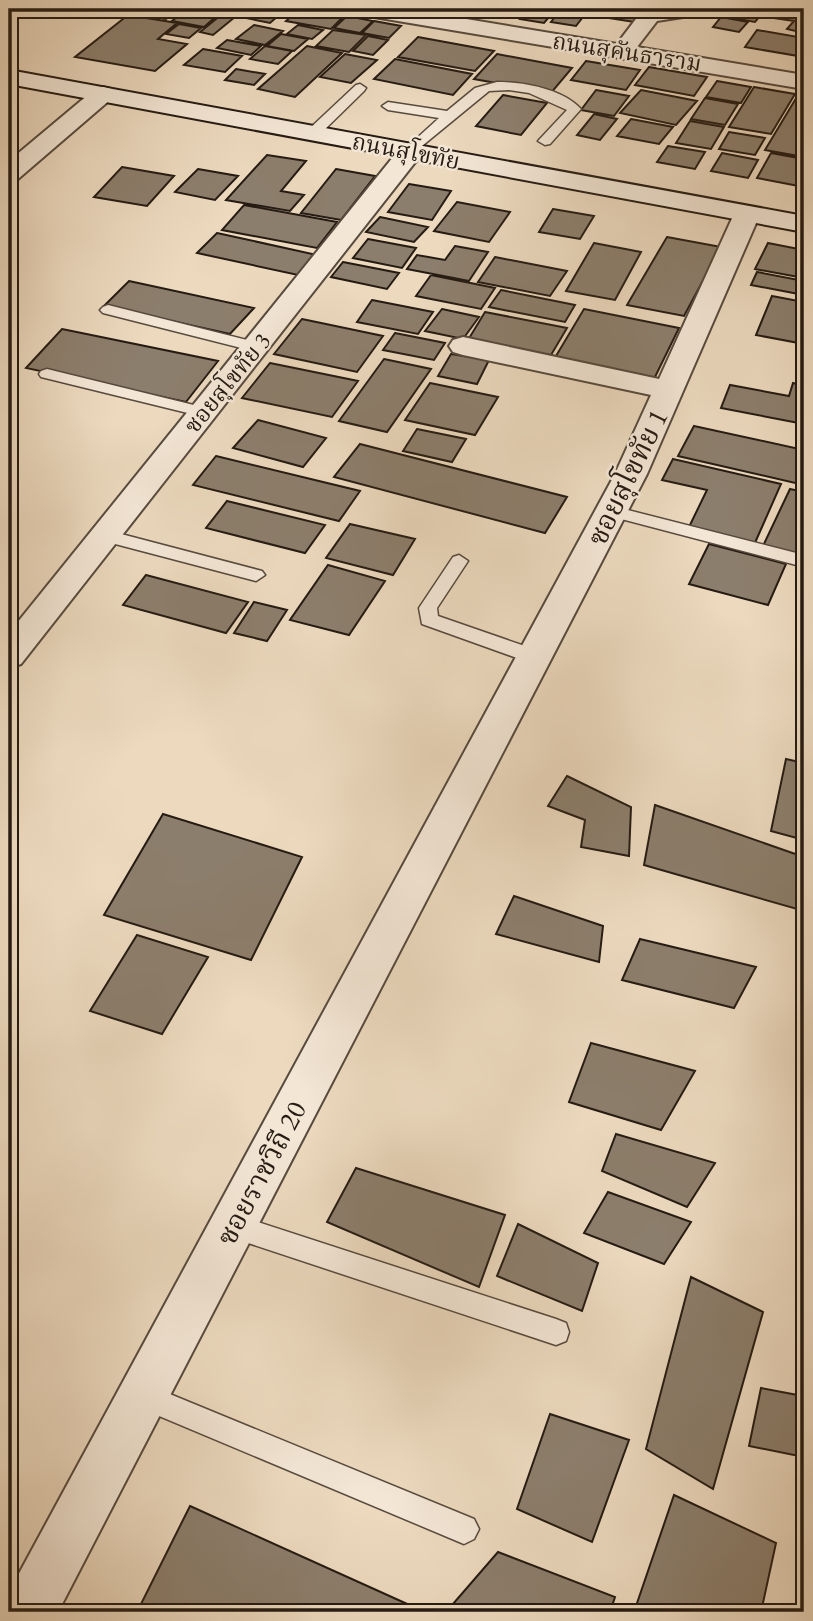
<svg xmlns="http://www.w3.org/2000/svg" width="813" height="1621" font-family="'EB Garamond','Noto Serif Thai',serif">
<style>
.building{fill:#8c7e6c;stroke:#251b13;stroke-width:2}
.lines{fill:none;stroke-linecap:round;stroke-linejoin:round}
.lane-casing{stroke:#574a3e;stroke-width:3}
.street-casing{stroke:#574a3e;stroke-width:4}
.secondary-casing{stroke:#251b13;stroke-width:4}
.path{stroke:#251b13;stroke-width:2.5;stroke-dasharray:3.5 2.5;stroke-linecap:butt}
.lane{fill:#f3e6d5;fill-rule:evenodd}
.street{fill:#f3e6d5;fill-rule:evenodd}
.secondary{fill:#f3e6d5;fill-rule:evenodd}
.labels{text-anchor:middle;stroke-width:5;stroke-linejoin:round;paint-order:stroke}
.far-street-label{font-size:23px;fill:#251b13;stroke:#f3e6d5}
.street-label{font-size:28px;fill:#251b13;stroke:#f3e6d5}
</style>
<rect width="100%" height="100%" fill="#ecd9be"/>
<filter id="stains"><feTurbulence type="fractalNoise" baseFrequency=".00286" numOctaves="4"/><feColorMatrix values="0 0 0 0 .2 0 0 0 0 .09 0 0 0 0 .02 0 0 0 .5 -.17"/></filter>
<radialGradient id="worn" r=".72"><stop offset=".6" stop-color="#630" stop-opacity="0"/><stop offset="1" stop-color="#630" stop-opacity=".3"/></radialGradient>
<path class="building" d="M140,9H163L177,11L166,19L134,13Z
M187,9H214L212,11L220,13L204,27L172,21Z
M228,9H257L245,18L222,14Z
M258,9H286L270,23L246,18Z
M299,9H304L344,16L331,29L286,21Z
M528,9H545L555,10L544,23L520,19Z
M561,9L586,13L576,26L551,22Z
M601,9H641L634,22L596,16Z
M689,9H719L711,18L685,13Z
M738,9H768L762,16L736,11Z
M773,9H804V33L787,29L794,21L767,17Z
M726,10L760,16L755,22L721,16Z
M128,15L177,23L158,39L187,44L155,71L75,57Z
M221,15L235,17L213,35L200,32Z
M347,16L373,21L360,33L334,28Z
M721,17L748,22L739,32L713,27Z
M374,21L401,26L389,38L362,33Z
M179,24L201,28L189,38L166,34Z
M254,25L283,31L265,45L236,39Z
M298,25L323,30L312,39L287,34Z
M333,30L366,35L349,52L316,46Z
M757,30L804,38V57L745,47Z
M281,34L308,39L294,51L267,46Z
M368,36L388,40L373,55L353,51Z
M418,37L494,51L475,71L398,57Z
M227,40L261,46L251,55L217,48Z
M265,46L292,51L278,64L250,59Z
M307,46L342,53L295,97L258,89Z
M203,49L242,56L225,72L184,65Z
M345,54L377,60L351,83L320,77Z
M497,54L572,68L551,93L474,79Z
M395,59L472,74L453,95L374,79Z
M586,61L640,70L626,90L571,80Z
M649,67L707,77L694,96L635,85Z
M236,69L265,74L254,85L225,80Z
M717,81L751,87L741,103L706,97Z
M754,87L795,94L771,134L729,127Z
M596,90L629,96L614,116L581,110Z
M641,90L697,101L676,125L620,113Z
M503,95L547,103L521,135L476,126Z
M798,95L804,96V157L765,150Z
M705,98L738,104L725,125L691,119Z
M594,114L617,119L600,140L577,135Z
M631,119L673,127L659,144L617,136Z
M690,121L724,127L711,149L676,143Z
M729,132L765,138L755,155L719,149Z
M668,146L705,152L695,169L657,162Z
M722,153L758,160L748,178L711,171Z
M771,153L804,159V187L757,178Z
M267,155L306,161L281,191L304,195L290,211L226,200Z
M122,167L174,176L147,206L94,197Z
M198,169L238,176L215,200L175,192Z
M336,169L375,176L341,220L301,213Z
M409,184L451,191L432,220L388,212Z
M457,202L510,212L489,242L434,231Z
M244,205L337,222L317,248L222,230Z
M553,209L594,216L580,239L539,232Z
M380,217L428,227L414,242L366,232Z
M217,233L317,255L298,275L197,253Z
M667,237L721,247L684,316L627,305Z
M368,239L416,248L402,268L353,258Z
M594,243L641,252L615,300L566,291Z
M768,243L804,250V278L755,269Z
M455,246L488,252L469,281L407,269L417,255L445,260Z
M495,257L567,271L550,296L478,282Z
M343,262L399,273L387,289L331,277Z
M757,272L804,281V295L751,285Z
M431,275L495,288L481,309L416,296Z
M129,281L254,308L230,334L104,306Z
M501,290L575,305L565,322L489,307Z
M772,296L804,302V344L756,335Z
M372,300L433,312L418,334L357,322Z
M442,309L479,317L463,339L425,331Z
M584,309L679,328L653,381L553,361Z
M485,312L567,328L551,355L468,340Z
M302,319L383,336L357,372L274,354Z
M62,329L218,361L186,402L26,368Z
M395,333L445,343L434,360L383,350Z
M451,354L489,360L477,384L438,376Z
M384,359L431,369L387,432L339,421Z
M270,363L358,381L332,417L242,398Z
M430,383L498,397L475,435L405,420Z
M793,383L804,386V424L721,408L730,385L789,396Z
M258,420L326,438L303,467L233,448Z
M694,426L804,450V485L678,456Z
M417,429L466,439L452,462L403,451Z
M360,444L567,497L545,533L334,477Z
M216,456L360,491L339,521L193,485Z
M673,459L781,484L754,545L688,529L707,490L662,480Z
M790,489L804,492V559L762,548Z
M227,501L325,525L305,553L206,528Z
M350,524L415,539L393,575L326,558Z
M709,544L786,564L768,605L689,584Z
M328,565L385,581L349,635L290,620Z
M146,575L248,602L226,633L123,605Z
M254,602L287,610L267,641L234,633Z
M786,759L804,763V840L771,831Z
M567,776L631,807L629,856L581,847L585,820L548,806Z
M655,805L804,857V911L644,865Z
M163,814L302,857L251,960L104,915Z
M514,896L603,926L599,962L496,934Z
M137,935L208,957L162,1034L90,1011Z
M640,939L756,967L734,1008L622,980Z
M591,1043L695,1071L661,1130L569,1102Z
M616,1134L715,1163L687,1207L602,1171Z
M356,1168L505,1215L479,1287L327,1222Z
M608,1192L691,1222L664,1264L584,1233Z
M518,1224L598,1263L582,1311L497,1276Z
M691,1277L763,1312L713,1489L646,1449Z
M761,1388L803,1396L804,1392V1457L749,1446Z
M550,1414L629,1440L592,1542L517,1509Z
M674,1495L776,1543L761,1612H634Z
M190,1506L425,1612H137Z
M498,1552L615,1597L610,1612H446Z"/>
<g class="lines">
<g class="lane-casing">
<path id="lane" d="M497,82C524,82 562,89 581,109L550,144L545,145L538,141L567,110L529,93L509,90L489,91L411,155L404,151L406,148L439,118L388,110L382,106L388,102L447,111L475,88Z
M360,84L366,88L364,91L318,136H308V130L356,85Z
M108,305L263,344L265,347L257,352L103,313L100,310L103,307Z
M47,369L210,409L212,412L204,417L41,377L39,374L41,371Z
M612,506L804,555V567L606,515L603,511L606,507Z
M106,530L262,571L265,575L256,581L100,540L97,536Z
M459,555L468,561L437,608L438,616L542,652L545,657L542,662H528L422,624L419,608L453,557Z
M233,1214L556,1319L566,1323L569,1332L566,1341L556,1345L233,1238L224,1234L220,1226L224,1218Z
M143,1383L474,1519L479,1529L474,1539L464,1544L133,1405L129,1396L133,1387Z"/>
</g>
<g class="street-casing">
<path id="street" d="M357,9H406L617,44L642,11L689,9L683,17L657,21L637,47L804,75V89L368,16L360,14Z
M103,87L111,89L115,94L111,99L18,179L9,181V161L95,89Z
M411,144L420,146L423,151L420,156L21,664L9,668V633L402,146Z
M747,206L756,208L760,214L647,474L58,1612H9V1592L615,474L651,395L463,355L453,352L449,346L453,340L463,337L659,379L734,214L738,208Z"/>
</g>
<g class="secondary-casing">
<path id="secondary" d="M9,70L804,216V232L9,84Z"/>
</g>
<path class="path" d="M586,18L594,9"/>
<use href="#lane" class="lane"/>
<use href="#street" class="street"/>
<use href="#secondary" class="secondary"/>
</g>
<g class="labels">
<g class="far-street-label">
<text transform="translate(627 52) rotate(9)" y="8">ถนนสุคันธาราม</text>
<text transform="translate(406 151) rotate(11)" y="8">ถนนสุโขทัย</text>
<text transform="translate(227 383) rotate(-51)" y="8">ซอยสุโขทัย 3</text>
</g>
<g class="street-label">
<text transform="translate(627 477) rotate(-64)" y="10">ซอยสุโขทัย 1</text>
<text transform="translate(261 1173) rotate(-62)" y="10">ซอยราชวิถี 20</text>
</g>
</g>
<rect width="813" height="1621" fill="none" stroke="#ecd9be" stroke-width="35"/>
<rect x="10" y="10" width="792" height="1600" fill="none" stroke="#251b13" stroke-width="3.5"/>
<rect x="18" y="18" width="778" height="1586" fill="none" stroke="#251b13" stroke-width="2"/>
<rect width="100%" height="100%" filter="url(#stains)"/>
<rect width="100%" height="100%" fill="url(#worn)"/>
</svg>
